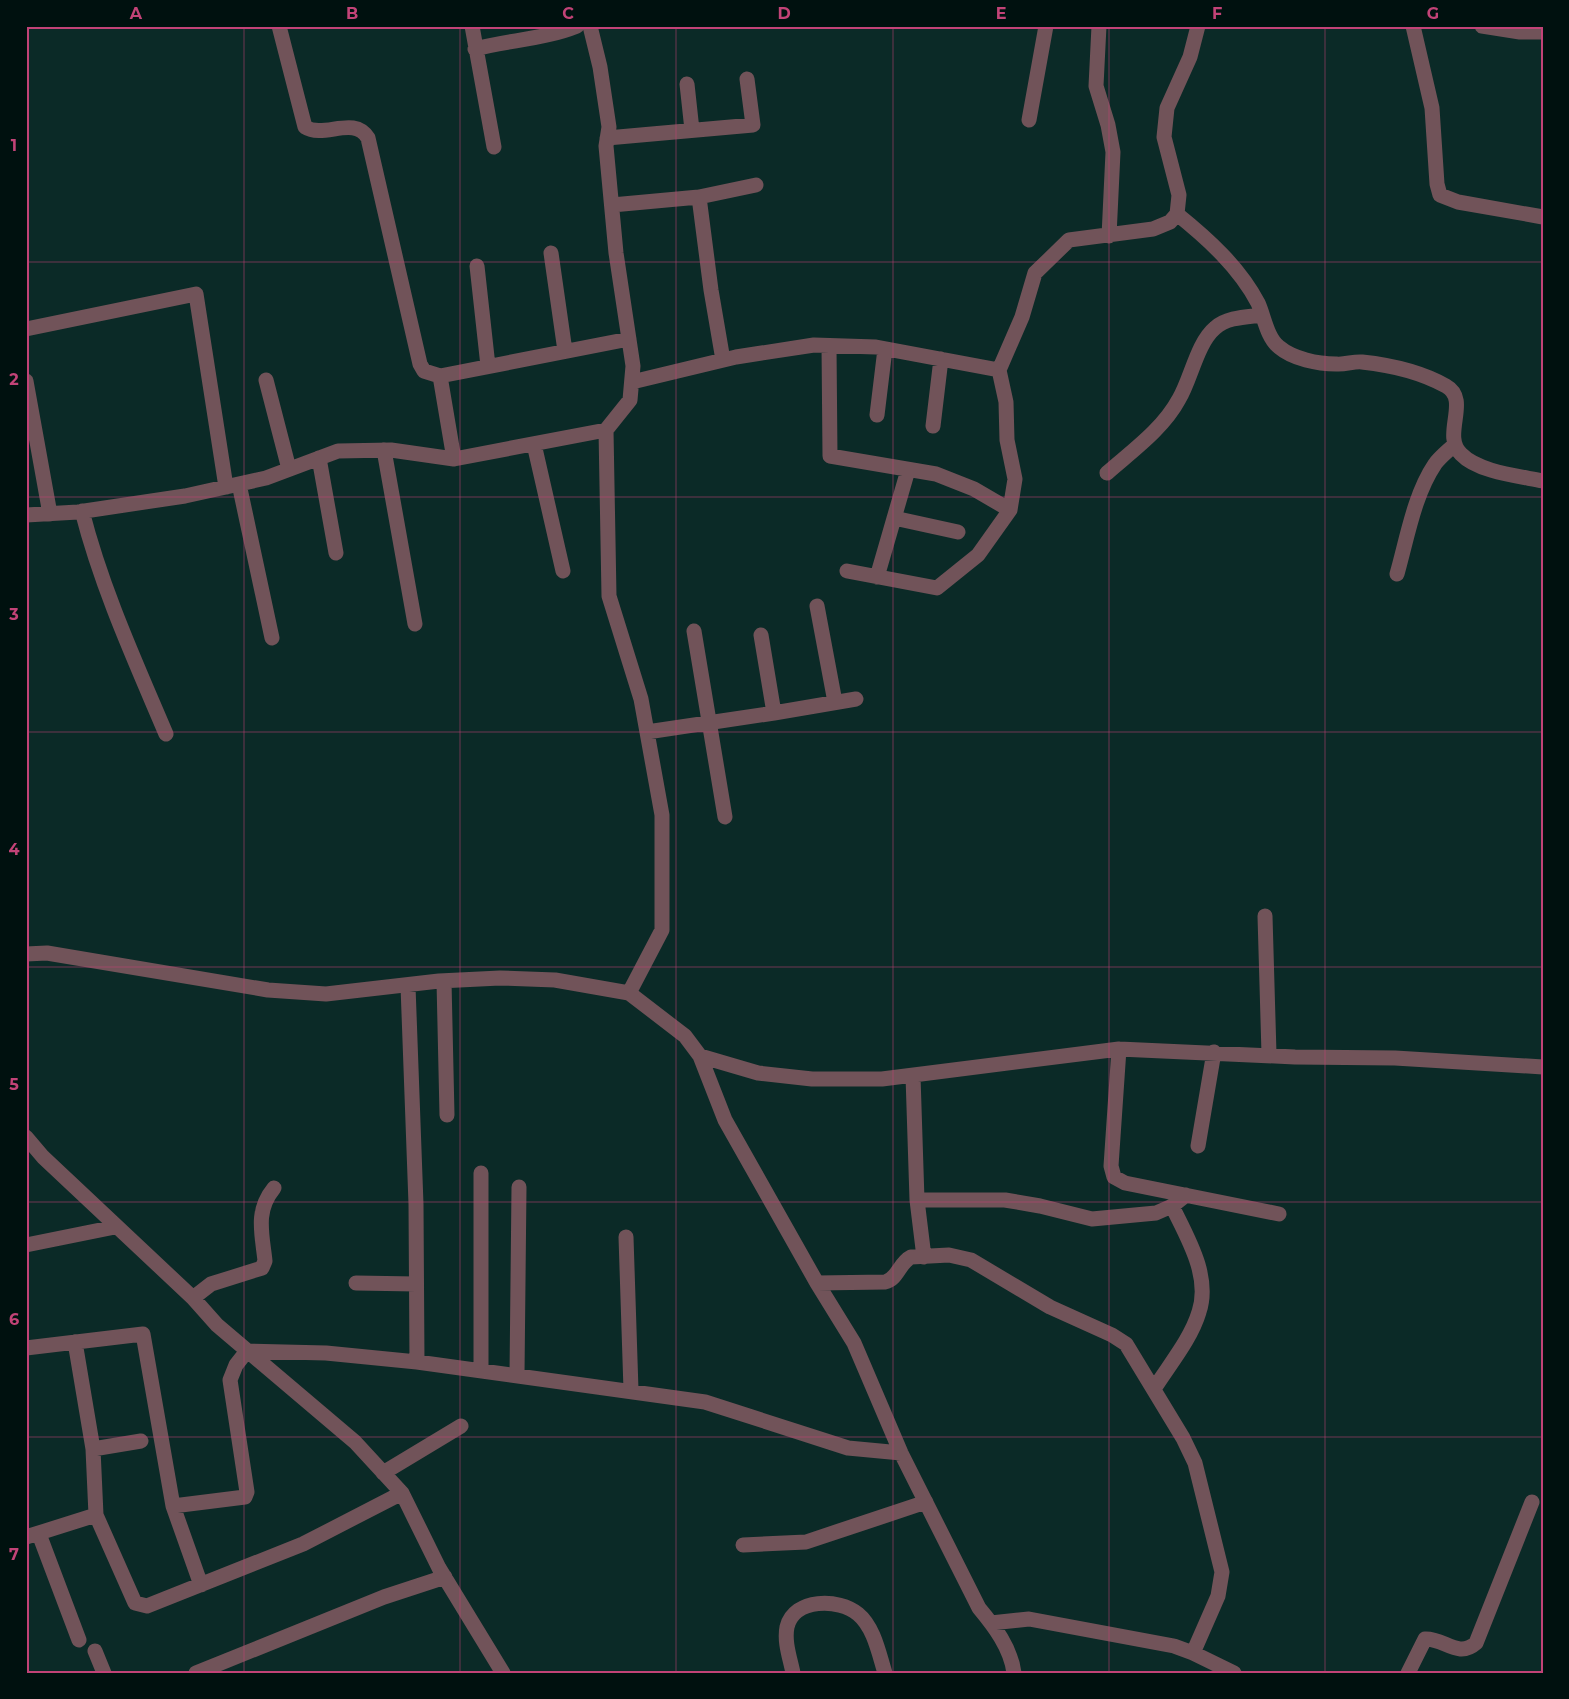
<svg xmlns="http://www.w3.org/2000/svg" width="1569" height="1699" font-family="Montserrat,sans-serif">
<style>
.lines{fill:none;stroke-linecap:round;stroke-linejoin:round}
.minor{stroke:#715359;stroke-width:15}
.grid{fill:none;stroke:#c24377;stroke-width:1;stroke-opacity:0.55}
.neatline{fill:none;stroke:#c24377;stroke-width:2}
.grid-label{font-size:16px;text-anchor:middle;font-weight:bold;fill:#c24377}
</style>
<rect width="100%" height="100%" fill="#0b2a27"/>
<g class="lines">
<path class="minor" d="M279,26L305,127C324,139 354,115 368,138L420,364L424,371L440,376L629,339
M472,26L494,147
M1099,26L1096,86L1108,125L1113,152L1109,236
M1413,26L1432,108L1437,184L1440,195L1458,202L1543,217
M1482,26L1520,32H1543
M475,49C509,40 545,39 577,26
M687,84L692,130
M1029,120L1046,26
M607,138L753,125L747,79
M699,197L711,290L723,360
M612,205L699,197L756,185
M1177,214C1208,239 1239,267 1258,303C1264,316 1267,338 1279,347C1293,359 1318,364 1336,364C1345,365 1354,361 1362,362C1390,365 1421,372 1446,386C1471,400 1441,435 1461,454C1478,472 1519,476 1543,481
M551,253L565,351
M477,266L488,366
M26,329L196,294L226,487
M829,346L830,456L936,474L974,489L1010,510L1015,479L1007,440L1006,402L999,370
M440,376L454,459
M266,380L289,469
M26,381L50,514
M632,382L736,357L814,345L876,347L999,370L1022,317L1035,273L1069,240L1153,229L1170,222L1177,214L1179,195L1164,137L1167,108L1190,57L1198,26
M877,415L885,349
M933,426L941,359
M606,430L609,596L641,699L662,815V930L629,993L685,1036L700,1056
M534,444L563,571
M384,450L415,624
M319,458L336,553
M1107,473C1132,451 1163,429 1179,399C1191,379 1197,343 1215,328C1227,317 1247,317 1262,315
M239,484L272,638
M82,511C102,589 135,661 166,734
M26,515L78,512L185,496L266,478L338,451L391,450L454,459L606,430L630,400L633,366L616,253L606,146L609,127L600,67L590,26
M894,518L958,532
M847,571L937,588L978,555L1010,510
M1397,574C1407,539 1414,495 1435,464C1440,457 1448,451 1454,445
M877,577L908,470
M817,606L835,702
M694,631L725,817
M774,713L856,699
M647,732L774,713L761,635
M1265,916L1269,1054
M26,954L47,953L268,990L326,994L439,981L500,978L555,980L629,993
M444,981L447,1115
M408,986L416,1204L417,1362
M1119,1049L1111,1166L1114,1177L1125,1183L1279,1214
M913,1076L917,1200L924,1257
M26,1137L43,1157L193,1298L217,1325L355,1442L402,1493L439,1568L503,1673
M1198,1146L1214,1052
M917,1200H1005L1040,1206L1092,1219L1156,1213L1172,1206L1186,1195
M626,1237L631,1390
M26,1245L115,1227
M356,1283L416,1284
M817,1283L885,1282C898,1279 899,1263 911,1257L949,1255L971,1260L1050,1307L1112,1335L1126,1344L1183,1438L1195,1463L1222,1572L1218,1596L1193,1653
M193,1298L211,1284L262,1268L265,1261C262,1233 255,1211 274,1188
M75,1342L93,1449L96,1515
M26,1348L143,1334L173,1506L201,1585
M481,1371V1173
M517,1375L519,1187
M1154,1389C1169,1365 1191,1339 1199,1312C1211,1276 1187,1237 1172,1206
M93,1449L141,1441
M383,1473L461,1426
M173,1506L245,1497L247,1492L230,1380L236,1365L247,1351L326,1353L417,1362L705,1402L848,1448L901,1453
M39,1534L79,1640
M26,1537L96,1515L135,1603L147,1606L303,1544L402,1493
M743,1545L806,1542L926,1502
M991,1623L1029,1619L1174,1646L1193,1653L1234,1673
M95,1651L104,1673
M196,1673L384,1597L445,1577
M793,1673C790,1658 784,1642 787,1627C794,1598 839,1598 858,1614C874,1627 879,1654 885,1673
M1014,1673C1011,1648 994,1626 979,1608L901,1453L854,1343L817,1283L725,1120L700,1056L758,1073L812,1079H882L1119,1049L1295,1057L1395,1058L1543,1067
M1408,1673L1425,1639C1444,1638 1458,1659 1476,1643L1532,1502"/>
</g>
<path class="grid" d="M244,26V1673M460,26V1673M676,26V1673M893,26V1673M1109,26V1673M1325,26V1673M26,262H1543M26,497H1543M26,732H1543M26,967H1543M26,1202H1543M26,1437H1543"/>
<rect width="1569" height="1699" fill="none" stroke="#00110f" stroke-width="55"/>
<rect x="28" y="28" width="1514" height="1644" class="neatline"/>
<g class="grid-label">
<text x="136" y="19">A</text>
<text x="352" y="19">B</text>
<text x="568" y="19">C</text>
<text x="784" y="19">D</text>
<text x="1001" y="19">E</text>
<text x="1217" y="19">F</text>
<text x="1433" y="19">G</text>
<text x="14" y="151">1</text>
<text x="14" y="385">2</text>
<text x="14" y="620">3</text>
<text x="14" y="855">4</text>
<text x="14" y="1090">5</text>
<text x="14" y="1325">6</text>
<text x="14" y="1560">7</text>
</g>
</svg>
